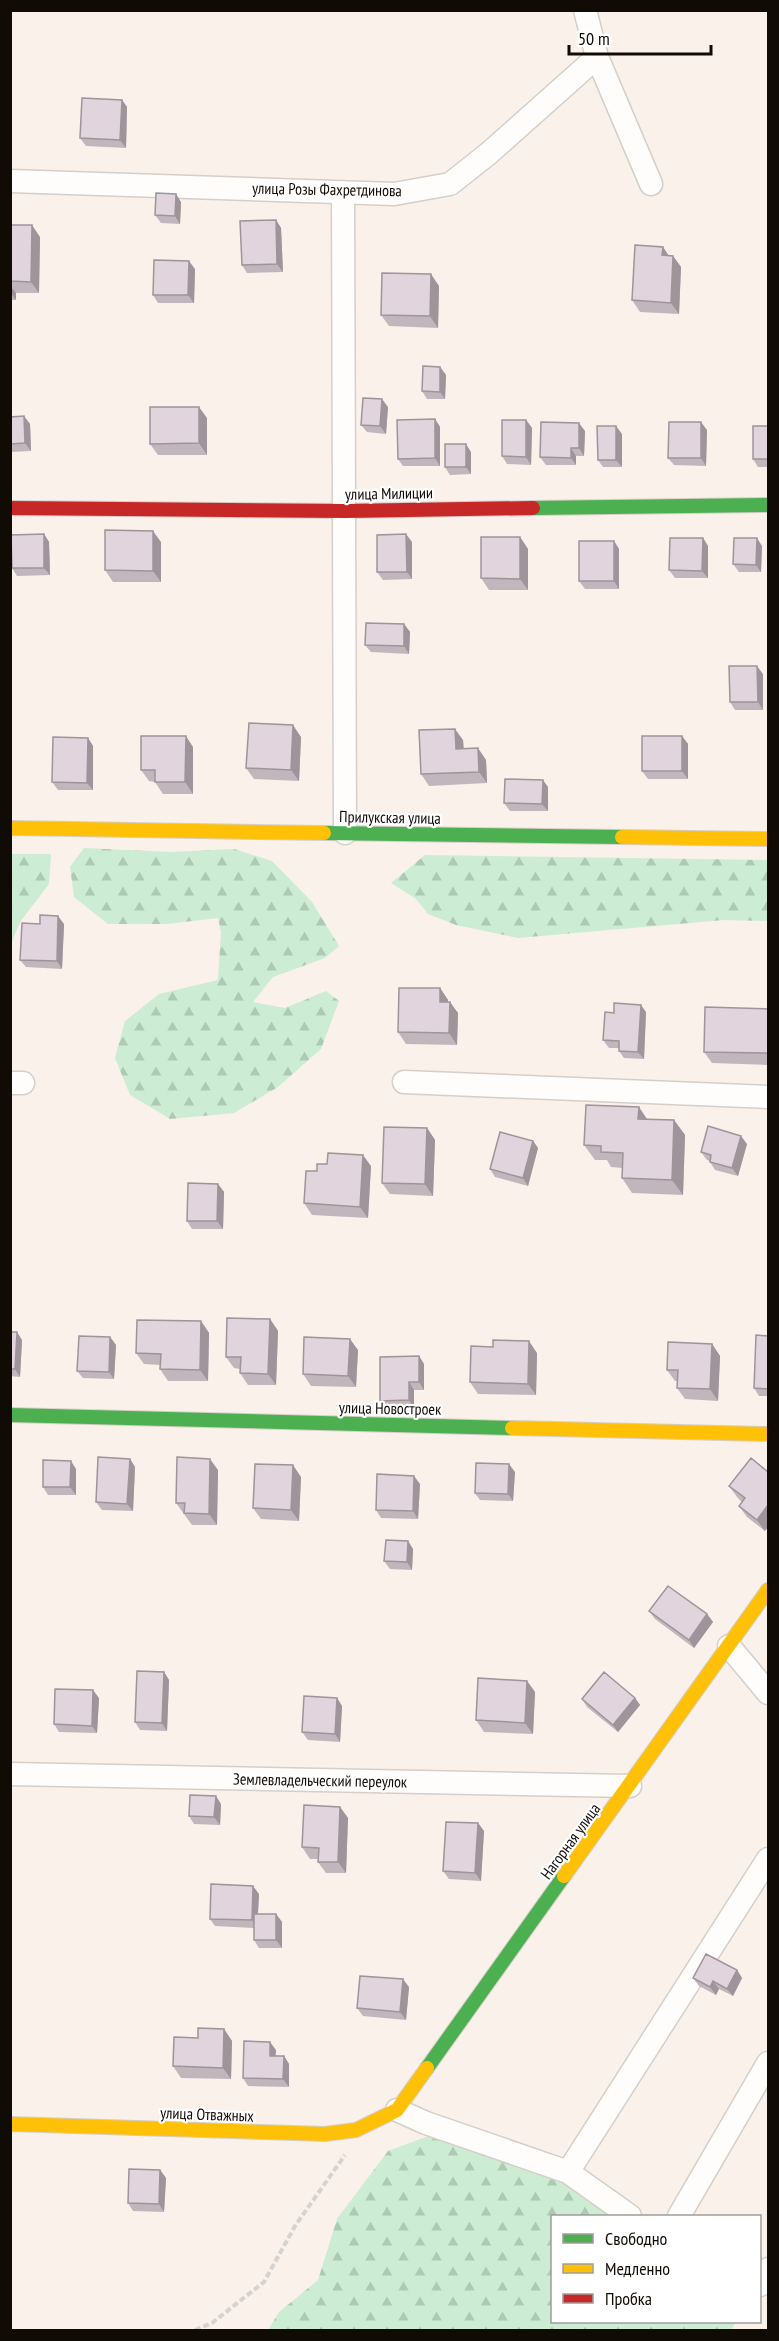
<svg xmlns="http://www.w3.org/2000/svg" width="779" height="2341" font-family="'PT Sans Narrow',sans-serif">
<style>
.forest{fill:url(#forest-firs)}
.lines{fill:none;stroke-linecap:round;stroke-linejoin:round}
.street-casing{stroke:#d6cec8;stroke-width:25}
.fast-casing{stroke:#d6cec8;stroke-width:16}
.slow-casing{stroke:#d6cec8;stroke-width:16}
.jam-casing{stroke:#d6cec8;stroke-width:16}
.path{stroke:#d5d2d0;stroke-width:4;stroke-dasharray:6 3;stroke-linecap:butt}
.street{stroke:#fefdfc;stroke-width:22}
.fast{stroke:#4caf50;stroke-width:14}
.slow{stroke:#ffc107;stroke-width:14}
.jam{stroke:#c62828;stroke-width:14}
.wall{fill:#c2b6bd}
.shaded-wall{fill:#9e949a}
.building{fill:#e1d4dc;stroke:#9e949a;stroke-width:1.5}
.labels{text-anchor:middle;stroke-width:4.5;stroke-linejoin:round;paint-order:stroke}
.street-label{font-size:16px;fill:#110b06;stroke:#fff}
</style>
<defs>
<pattern id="forest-firs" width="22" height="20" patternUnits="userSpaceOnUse" patternTransform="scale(1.5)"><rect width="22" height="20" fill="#ccedd3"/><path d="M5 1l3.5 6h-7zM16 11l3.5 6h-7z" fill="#aecab4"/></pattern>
</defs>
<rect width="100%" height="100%" fill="#f9f1ea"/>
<path class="forest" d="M84,848L172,852L234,849L272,861L312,902L339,946L325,958L273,977L253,1002L285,1008L326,991L339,1001L321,1049L278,1087L234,1113L170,1119L130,1095L115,1058L125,1021L159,994L218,980L221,932L218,918L167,924H108L74,897L70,867Z
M11,854H51L49,884L20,922L11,944Z
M425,855L768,860V921L724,920L518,938L456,925L428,914L416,899L391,883Z
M434,2134L566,2177L621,2216H552V2322H735L732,2330H268L279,2312L318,2280L337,2219L388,2151Z"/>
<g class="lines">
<g class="street-casing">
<path id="street" d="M585,10L597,57L651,184
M10,181L394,194L450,184L488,154L597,57
M343,192L345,833
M404,1082L768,1097
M10,1083H23
M729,1646L768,1693
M10,1774L630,1786
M397,2110L426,2123L568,2172L630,2216
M568,2172L768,1859
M679,2216L768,2063
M760,2285L768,2269"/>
</g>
<g class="fast-casing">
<path id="fast" d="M533,508L768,505
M324,833L622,837
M10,1415L512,1428
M427,2068L564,1876"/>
</g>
<g class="slow-casing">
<path id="slow" d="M10,828L324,833
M622,837L768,839
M512,1428L768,1434
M564,1876L768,1590
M10,2124L325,2134L356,2130L397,2110L427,2068"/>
</g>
<g class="jam-casing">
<path id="jam" d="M10,508L346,511L533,508"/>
</g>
<path class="path" d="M195,2330L212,2323L264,2282L295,2226L345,2155"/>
<use href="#street" class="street"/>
<use href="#fast" class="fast"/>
<use href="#slow" class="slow"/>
<use href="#jam" class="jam"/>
</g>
<path class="wall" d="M122,100L127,107L126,148L86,146L80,138Z
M181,202L180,224L161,223L155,215Z
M276,220L281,228L283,272L247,273L242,265Z
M10,225L40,237L39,293H16V300H10Z
M663,247L669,256H673L681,267L679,314L640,312L632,300Z
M195,269L194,303H158L153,295Z
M439,286L438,328L389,326L381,315Z
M440,367L446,375L445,399H427L422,391Z
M388,407L386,434L367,432L361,425Z
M10,417L30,424L31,451L10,452Z
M207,418V455H158L150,444Z
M435,419L440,427V466H403L398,459Z
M526,420L532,428L531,465L507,464L502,456Z
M768,426V467H758L753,459Z
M707,430L706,466L674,465L668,458Z
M585,431L584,456H576V465H546L540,457Z
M622,434V467H603L598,460Z
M471,452V474L450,475L445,467Z
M44,534L49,542L50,575L17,576L12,568Z
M520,537L528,549V590H489L481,578Z
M703,538L708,546V578H675L669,570Z
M614,541L619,549V589H585L579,581Z
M161,542V582H113L105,570Z
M412,542V579L383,580L377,572Z
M762,546L761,572H739L733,564Z
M404,624L410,632L409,654L371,652L365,645Z
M763,674V710H735L730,702Z
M682,736L688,744V779H648L642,771Z
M301,737L299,781L254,779L246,768Z
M88,738L93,746V790H58L52,782Z
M463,740L464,749L486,760L487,783L429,786L421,774Z
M193,747V794H163L155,782L149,781L141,770Z
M548,787V811H510L504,803Z
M40,924H64L62,969L26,967L20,960Z
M440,988L448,1000V1002L458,1013L457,1045L406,1044L398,1032Z
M768,1009V1065L712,1063L704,1052Z
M646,1012L644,1059L624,1058L619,1051V1048H609L603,1040L614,1013Z
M648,1119L674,1120L685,1135L683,1195L632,1193L622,1178V1168L611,1167L607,1160H595L584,1145Z
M427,1128L435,1140L433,1196L390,1194L382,1183Z
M533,1141L538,1148L528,1186L495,1177L490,1169Z
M747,1144L738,1176L715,1170L710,1162V1161L707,1160L701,1152Z
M371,1166L368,1218L312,1215L304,1203L317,1171Z
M218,1184L224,1192L223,1229H192L187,1221Z
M270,1319L278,1331L276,1385H248L240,1373V1369L234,1368L226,1357Z
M201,1321L209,1333L208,1381H168L160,1369L161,1365L144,1364L136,1353Z
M10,1332L22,1340L20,1377L10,1376Z
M768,1336V1396H759L754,1388Z
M110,1337L116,1345L114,1379L83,1378L77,1371Z
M712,1344L720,1356L718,1401L685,1399L677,1388L678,1381H675L667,1370Z
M358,1350L356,1387L311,1386L303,1374Z
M537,1353L536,1395L478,1394L470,1382Z
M419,1356L424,1364V1390H414V1408H386L380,1401Z
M751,1458L765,1531L747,1517L739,1506L742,1502L737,1497L729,1486Z
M130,1459L135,1467L133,1511L102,1510L96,1502Z
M76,1469V1495H48L43,1487Z
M218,1470L217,1525H192L176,1503Z
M515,1472L513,1501L480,1500L475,1493Z
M301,1477L299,1521L261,1519L253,1508Z
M420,1484L418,1519L381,1518L376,1510Z
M408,1541L413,1549L412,1570L390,1569L384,1561Z
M649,1611L707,1614L713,1622L694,1648L655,1619Z
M164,1672L169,1680L167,1731L140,1730L135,1722Z
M527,1681L535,1692L533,1734L484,1732L476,1720Z
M99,1698L97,1733L59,1732L54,1724Z
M337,1698L342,1706L340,1742L308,1740L302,1732Z
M635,1698L640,1705L618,1732L587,1707L582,1699Z
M221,1804L220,1825L194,1824L189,1816Z
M340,1807L348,1818L346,1873H326L318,1862V1859H310L302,1847Z
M478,1823L484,1831L481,1881L449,1879L443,1871Z
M259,1894L258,1914H276L282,1922V1948H259L254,1940V1928L215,1926L210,1919Z
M737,1970L742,1978L733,1996L719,1989L716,1995L699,1986L693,1978Z
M409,1987L406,2020L363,2016L357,2008Z
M224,2029L232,2041L231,2079L181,2078L173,2066L198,2038Z
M276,2050L275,2056H284L289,2064V2087L248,2086L243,2078Z
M160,2170L166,2178L164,2212L133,2211L128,2203Z"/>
<path class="shaded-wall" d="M122,100L127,107L126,148L120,140Z
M176,194L181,202L180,224L175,216Z
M276,220L281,228L283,272L277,264Z
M32,225L40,237L39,293L31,282Z
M663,247L670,258L662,255Z
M673,256L681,267L679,314L671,303Z
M189,261L195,269L194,303L188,295Z
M431,274L439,286L438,328L430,316Z
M10,285L16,293V300L10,292Z
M440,367L446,375L445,399L440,392Z
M382,399L388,407L386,434L380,426Z
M199,407L207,418V455L199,443Z
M24,416L30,424L31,451L25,443Z
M435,419L440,427V466L435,458Z
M526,420L532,428L531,465L526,457Z
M701,422L707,430L706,466L701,458Z
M579,423L585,431L584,456L579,448Z
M616,426L622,434V467L616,460Z
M466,444L471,452V474L466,467Z
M571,448L576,456V465L571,458Z
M153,531L161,542V582L153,571Z
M44,534L49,542L50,575L44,568Z
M406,534L412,542V579L407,572Z
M520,537L528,549V590L520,579Z
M703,538L708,546V578L702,571Z
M757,538L762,546L761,572L756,565Z
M614,541L619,549V589L614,581Z
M404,624L410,632L409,654L404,646Z
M757,666L763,674V710L758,702Z
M293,725L301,737L299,781L291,770Z
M455,729L463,740L464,761L456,749Z
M186,736L193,747V794L185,782Z
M682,736L688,744V779L682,771Z
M88,738L93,746V790L87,783Z
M478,748L486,760L487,783L479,772Z
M543,780L548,787V811L542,804Z
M58,916L64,924L62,969L57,961Z
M440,988L448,1000V1013L440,1002Z
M450,1002L458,1013L457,1045L449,1033Z
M641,1005L646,1012L644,1059L638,1052Z
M639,1107L649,1122L638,1119Z
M674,1120L685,1135L683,1195L672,1180Z
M427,1128L435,1140L433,1196L425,1184Z
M741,1136L747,1144L738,1176L732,1168Z
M533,1141L538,1148L528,1186L523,1178Z
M363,1155L371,1166L368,1218L360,1207Z
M218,1184L224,1192L223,1229L217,1221Z
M270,1319L278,1331L276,1385L268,1374Z
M201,1321L209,1333L208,1381L200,1370Z
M17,1332L22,1340L20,1377L15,1369Z
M110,1337L116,1345L114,1379L109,1372Z
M350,1339L358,1350L356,1387L348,1376Z
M529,1341L537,1353L536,1395L528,1384Z
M712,1344L720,1356L718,1401L710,1389Z
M419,1356L424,1364V1390L419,1382Z
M409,1382L414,1390V1408L409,1400Z
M130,1459L135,1467L133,1511L127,1504Z
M210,1459L218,1470L217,1525L209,1514Z
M71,1461L76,1469V1495L70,1487Z
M509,1464L515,1472L513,1501L508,1494Z
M293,1465L301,1477L299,1521L291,1510Z
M414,1476L420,1484L418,1519L413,1511Z
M768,1505V1527L765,1531L757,1520Z
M408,1541L413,1549L412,1570L407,1562Z
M707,1614L713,1622L694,1648L689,1640Z
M164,1672L169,1680L167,1731L162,1723Z
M527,1681L535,1692L533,1734L525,1723Z
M93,1690L99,1698L97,1733L92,1726Z
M337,1698L342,1706L340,1742L335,1734Z
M635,1698L640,1705L618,1732L613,1725Z
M216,1796L221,1804L220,1825L214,1817Z
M340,1807L348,1818L346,1873L338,1862Z
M478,1823L484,1831L481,1881L475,1873Z
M253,1886L259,1894L257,1928L252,1920Z
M276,1914L282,1922V1948L276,1940Z
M737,1970L742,1978L733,1996L727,1989Z
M403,1979L409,1987L406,2020L400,2012Z
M713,1981L719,1989L716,1995L710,1987Z
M224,2029L232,2041L231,2079L223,2068Z
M270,2042L276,2050L275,2064L270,2056Z
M284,2056L289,2064V2087L283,2079Z
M160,2170L166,2178L164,2212L159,2204Z"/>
<path class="building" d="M82,98L122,100L120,140L80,138Z
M156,193L176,194L175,216L155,215Z
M276,220L277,264L242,265L240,221Z
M10,225H32L31,282L10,281Z
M635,245L663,247L662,255L673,256L671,303L632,300Z
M154,260L189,261L188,295H153Z
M382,273L431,274L430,316L381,315Z
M423,366L440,367V392L422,391Z
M363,398L382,399L380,426L361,425Z
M150,407H199V443L150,444Z
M24,416L25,443L10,444V417Z
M435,419V458L398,459L397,420Z
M502,420H526V457L502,456Z
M541,422L579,423V448H571V458L540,457Z
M669,422H701V458H668Z
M597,426H616V460H598Z
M753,426H768V459H753Z
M445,444H466V467H445Z
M105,530L153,531V571L105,570Z
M44,534V568H12L11,535Z
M406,534L407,572H377V535Z
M481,537H520V579L481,578Z
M670,538H703L702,571L669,570Z
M734,538H757L756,565L733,564Z
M579,541H614V581H579Z
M366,623L404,624V646L365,645Z
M729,666H757L758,702H730Z
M249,723L293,725L291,770L246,768Z
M455,729L456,749L478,748L479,772L421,774L419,730Z
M141,736H186L185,782H155V770H141Z
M642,736H682V771H642Z
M53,737L88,738L87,783L52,782Z
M505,779L543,780L542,804L504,803Z
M40,915L58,916L57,961L20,960L22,923L40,924Z
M399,988H440V1002H450L449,1033L398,1032Z
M614,1003L641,1005L638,1052L619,1051V1041L603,1040L605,1012L614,1013Z
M705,1007L768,1009V1053L704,1052Z
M586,1105L639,1107L638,1119L674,1120L672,1180L622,1178L623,1153L601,1152V1146L584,1145Z
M708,1126L741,1136L732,1168L710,1162L711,1155L701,1152Z
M384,1127L427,1128L425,1184L382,1183Z
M500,1132L533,1141L523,1178L490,1169Z
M328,1153L363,1155L360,1207L304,1203L306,1171H317V1164H327Z
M188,1183L218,1184L217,1221H187Z
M227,1318L270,1319L268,1374L240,1373L241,1357H226Z
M137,1320L201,1321L200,1370L160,1369L161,1354L136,1353Z
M10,1332H17L15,1369H10Z
M756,1335L768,1336V1389L754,1388Z
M79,1336L110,1337L109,1372L77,1371Z
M304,1337L350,1339L348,1376L303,1374Z
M493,1340L529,1341L528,1384L470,1382L471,1346L493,1347Z
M668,1342L712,1344L710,1389L677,1388L678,1370H667Z
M419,1356V1382H409V1400L380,1401V1357Z
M98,1457L130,1459L127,1504L96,1502Z
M177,1457L210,1459L209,1514L184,1513L185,1503H176Z
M751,1458L768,1472V1505L757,1520L739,1506L745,1498L729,1486Z
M43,1460L71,1461L70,1487H43Z
M476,1463L509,1464L508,1494L475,1493Z
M255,1464L293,1465L291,1510L253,1508Z
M377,1474L414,1476L413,1511L376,1510Z
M386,1540L408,1541L407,1562L384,1561Z
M668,1586L707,1614L689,1640L649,1611Z
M137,1671L164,1672L162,1723L135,1722Z
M604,1672L635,1698L613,1725L582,1699Z
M478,1678L527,1681L525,1723L476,1720Z
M55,1689L93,1690L92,1726L54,1724Z
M304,1696L337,1698L335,1734L302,1732Z
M190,1795L216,1796L214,1817L189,1816Z
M304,1805L340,1807L338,1862H318L319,1848L302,1847Z
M446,1822L478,1823L475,1873L443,1871Z
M211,1884L253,1886L252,1920L210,1919Z
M254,1914H276V1940H254Z
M706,1954L737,1970L727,1989L713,1981L710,1987L693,1978Z
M360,1976L403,1979L400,2012L357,2008Z
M198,2028L224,2029L223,2068L173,2066L174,2037L198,2038Z
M244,2041L270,2042V2056H284L283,2079L243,2078Z
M129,2169L160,2170L159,2204L128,2203Z"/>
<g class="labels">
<g class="street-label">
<text transform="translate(327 189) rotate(1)" y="6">улица Розы Фахретдинова</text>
<text transform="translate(389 493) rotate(-1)" y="6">улица Милиции</text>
<text transform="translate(390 817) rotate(1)" y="6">Прилукская улица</text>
<text transform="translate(390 1408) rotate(1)" y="6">улица Новостроек</text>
<text transform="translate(320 1780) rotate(1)" y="6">Землевладельческий переулок</text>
<text transform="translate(570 1841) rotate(-54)" y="6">Нагорная улица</text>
<text transform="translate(207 2114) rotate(2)" y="6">улица Отважных</text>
</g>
</g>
<rect width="779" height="2341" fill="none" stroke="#110b06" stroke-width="24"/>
<rect x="551" y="2215" width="210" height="108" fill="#ffffff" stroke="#a09d9b" stroke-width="1.5"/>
<rect x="563" y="2234" width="30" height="9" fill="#4caf50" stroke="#a09d9b" stroke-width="1.5"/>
<text x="605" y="2245" font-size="18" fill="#110b06">Свободно</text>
<rect x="563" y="2264" width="30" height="9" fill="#ffc107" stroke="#a09d9b" stroke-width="1.5"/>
<text x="605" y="2275" font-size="18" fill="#110b06">Медленно</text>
<rect x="563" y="2294" width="30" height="9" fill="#c62828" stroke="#a09d9b" stroke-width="1.5"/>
<text x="605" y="2305" font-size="18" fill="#110b06">Пробка</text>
<path d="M569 45v9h142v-9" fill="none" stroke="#110b06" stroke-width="3"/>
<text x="578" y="45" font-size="18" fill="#110b06" stroke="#ffffff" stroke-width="4.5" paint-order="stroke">50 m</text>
</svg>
